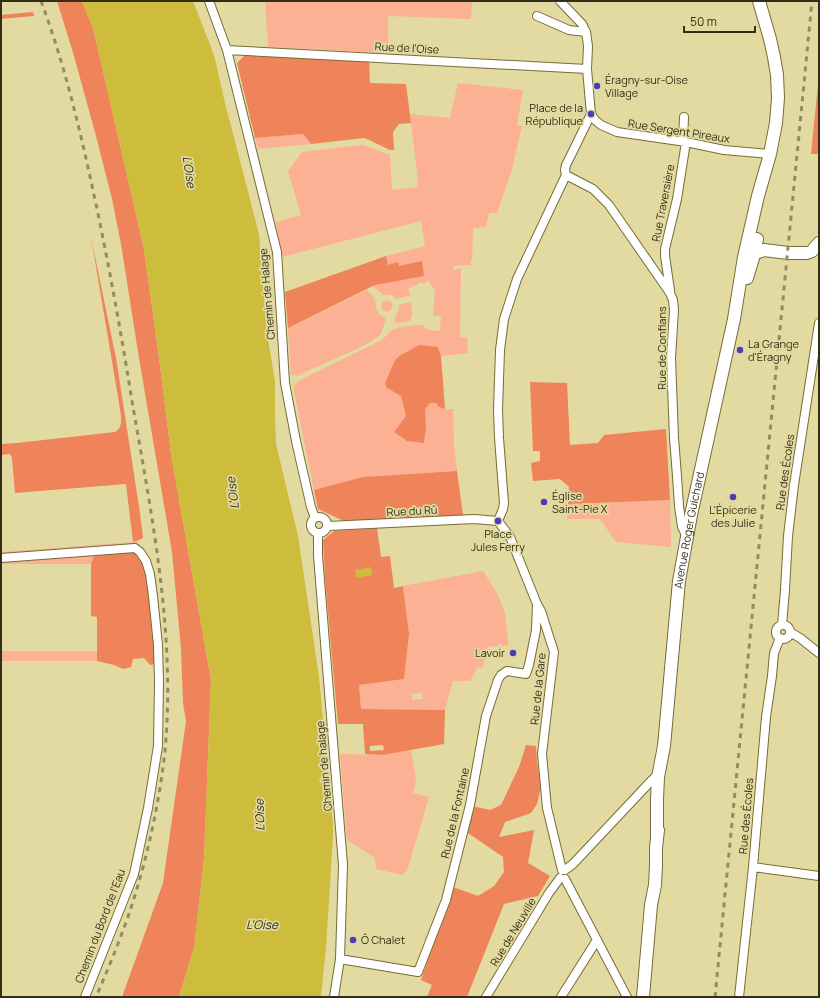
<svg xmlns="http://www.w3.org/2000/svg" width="820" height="998" font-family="Manrope,sans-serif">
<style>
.green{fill:#fcb094;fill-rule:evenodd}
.forest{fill:#ef835a;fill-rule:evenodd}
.water{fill:#cebc3d}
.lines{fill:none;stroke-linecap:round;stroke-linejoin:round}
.street-casing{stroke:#756d37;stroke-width:10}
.secondary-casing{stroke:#756d37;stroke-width:14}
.street{stroke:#fff;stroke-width:8}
.secondary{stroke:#fff;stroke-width:12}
.rail{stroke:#928c62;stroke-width:3;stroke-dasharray:5 5;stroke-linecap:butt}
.poi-dot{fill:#4b3eb4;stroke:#e2daa0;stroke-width:1.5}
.labels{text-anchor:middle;stroke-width:3.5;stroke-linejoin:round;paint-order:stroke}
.street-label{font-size:11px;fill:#322e17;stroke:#e2daa0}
.poi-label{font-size:11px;fill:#322e17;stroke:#e2daa0;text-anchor:start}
.water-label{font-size:12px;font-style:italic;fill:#302d18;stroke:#e2daa0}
</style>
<rect width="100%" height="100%" fill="#e2daa0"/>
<path class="green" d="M265,1H472L471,19L388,16V53L268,47Z
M458,83L523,90L517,125L522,126L511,173L497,213H489L486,227L473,228L472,260H471V265L453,266V270L461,268L460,337H467L468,353L441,356L438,347L387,388L401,396L406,416L426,427L425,409L430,403H436L439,407L445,409H453L454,447L457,471L363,477L314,490L293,386L297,383L298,381L382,340L392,330L400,327L417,325H422L428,330L440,331L441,316H433L435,291L429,281L423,284L422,282L408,289L411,295L397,299C393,295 389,294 383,295L373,286L399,266L388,265L386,256L425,246L421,221L282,257L276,222L301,215L288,171L302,152L362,145L366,146L390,155L392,190L418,187L417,173L410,114L450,118Z
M303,134L311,144L258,149L255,138Z
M367,290C370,293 373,296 375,300C378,309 374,313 386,318L382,332L380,335L373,340L357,349L296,376L294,375H291L288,328Z
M381.5 306a5.5 5.5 0 1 1 11 0a5.5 5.5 0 1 1-11 0Z
M411,302L412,314L410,321L397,323L394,321C396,315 399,311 399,305Z
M670,500L671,547L616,542L600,519H567L568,504Z
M143,538L134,545L1,555V552L133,542Z
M95,553L91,564H1V560Z
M483,571C492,585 501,598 505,614C507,624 506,634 509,645L502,646V644H499V646L487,647L483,667L477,668L470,681H453L445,710L361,709L359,685L404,679L409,634L403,586ZM422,693L423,699L412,700V694Z
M1,651H97V661H1Z
M411,750L416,779L413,793L429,797L407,871L403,875L376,869L375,858L347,840L340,754L383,755Z"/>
<path class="forest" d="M57,1H82L93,28L144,249L160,365L171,454L211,680L204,859L194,948L179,997H122L163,883L186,721L183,703L181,649L172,552L139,358L121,244L112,199L96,136L74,56Z
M33,12L34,16L1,19V15Z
M245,55L369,60L370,83L406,84L411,123L399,124L393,132L394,150H390L367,139L364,138L311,144L303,134L255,138L237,63Z
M819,74V154H811Z
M91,237L116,358L140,513L143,538L133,542L126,484L15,493L12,458L10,454L1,455V444L17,443L115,432C125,427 120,412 119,403Z
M386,256L388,265L398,262L399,266L422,261L424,276L375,285L288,328L285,292Z
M419,345L438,347L441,356L445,409L439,407L436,403H430L425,409L426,427L424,443L407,441L394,432L406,416L401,396L387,388L385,383L395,360L401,355Z
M530,382L567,383L570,445L598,443L604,435L666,429L670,500L568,504L569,487L560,479L533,481L531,463L540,461V451H533Z
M457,471L463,515L346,522L318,509L314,490L363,477Z
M377,528L381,557L390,556L394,588L403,586L409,634L404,679L359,685L361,709L445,710L444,744L383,755L365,754L363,724H338L325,578L323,540L334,531ZM383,745L384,750L370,751V746Z
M132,552L140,556L142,559L150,588L156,664L150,665L144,658L133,659L131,667L123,669L114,665L97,661V617L91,616V564L95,553Z
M526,745L536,746L537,762L541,787L537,804L531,813L505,822L499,837L534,830L528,863L550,876L538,896L504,904L467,997H427L432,985L421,980L434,942L445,916L453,887L478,896L494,886L504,872L503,857L465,831L472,806L490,810L501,805L519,767Z"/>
<path class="water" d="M82,1H193L209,42L215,59L224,99L259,234L267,333L275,381V418L276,444L298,536L319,677L333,825V837L326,948L321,997H179L194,948L204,859L211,680L171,454L160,365L144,249L93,28Z
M371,567L372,575L356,578L355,570Z"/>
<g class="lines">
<g class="street-casing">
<path id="street" d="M209,1L227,50L277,252L285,383L296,441L311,507L315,518
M560,1L582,24L586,32L588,46L587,69L591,114L595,120L601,125L617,132L686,142L724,150L770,154
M537,16L569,30L586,32
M227,50L587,69
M683,142L684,117
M566,175L593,189L609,205L670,293L673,300L674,310L671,358L674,438L677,476L679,506L682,527L687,537
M566,175L565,170L566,165L574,149L591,114
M670,290L665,256V249L677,199L686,142
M311 525a8 8 0 1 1 16 0a8 8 0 1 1-16 0Z
M498,521L510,537L537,604L541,611L554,652L542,754L547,808L562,870
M498,521L503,509L504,503L499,438L498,410L500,350L504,319L517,279L566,175
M328,526L474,519L498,521
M318,533V556L343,865L340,959L334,997
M1,558L135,548L140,552L146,561L150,574L153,596L158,645L159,682L158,746L148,808L134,874L85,997
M782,625L785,590L788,536L794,485L819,323
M776 632a7 7 0 1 1 14 0a7 7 0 1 1-14 0Z
M790,632L800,638L819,653
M753,867L819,876
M565,870L573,864L652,780L654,778H658
M565,879L627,997
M340,959L418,972L446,900L470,805L486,716L498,680L501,675L507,671L526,674L529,665L536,630L537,604
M486,997L549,893L560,878
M561,997L597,940
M739,997L753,867L766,717L772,676L774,653L780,638"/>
</g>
<g class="secondary-casing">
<g id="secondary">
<path d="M751,246L752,250L759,252L764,250L788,253H807L812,251L819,243"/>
<path d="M747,278L753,258L757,239"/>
<path id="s1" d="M657,837V799L658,777L664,746L679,581L691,515L734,319L744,257L758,196L770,154L776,123L778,98L777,75L774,57L770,39L759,1"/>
<path d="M643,997L651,905L655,885L656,865V848L658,830"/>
</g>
</g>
<use href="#street" class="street"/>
<use href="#secondary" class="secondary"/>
<path class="rail" d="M41,1C66,68 82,138 97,209C110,271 121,333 131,395C151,513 176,631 165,751C159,805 147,859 130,911C120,940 108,969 96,997
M715,997L812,1"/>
</g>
<g class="poi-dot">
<circle cx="597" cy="86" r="4"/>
<circle cx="591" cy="114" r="4"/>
<circle cx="740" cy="350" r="4"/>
<circle cx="733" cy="497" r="4"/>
<circle cx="544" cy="502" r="4"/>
<circle cx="498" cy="521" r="4"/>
<circle cx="513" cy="653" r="4"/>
<circle cx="353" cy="940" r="4"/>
</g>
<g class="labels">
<g class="street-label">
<text transform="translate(407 48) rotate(3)" y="4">Rue de l'Oise</text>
<text transform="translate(679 131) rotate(9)" y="4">Rue Sergent Pireaux</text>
<text transform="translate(663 203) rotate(-79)" y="4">Rue Traversière</text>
<text transform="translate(267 294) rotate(-95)" y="4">Chemin de Halage</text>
<text transform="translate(662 348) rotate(-90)" y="4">Rue de Conflans</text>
<text transform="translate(785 472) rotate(-82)" y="4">Rue des Écoles</text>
<text transform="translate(412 511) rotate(-3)" y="4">Rue du Rû</text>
<text dy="4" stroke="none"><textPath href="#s1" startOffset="309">Avenue Roger Guichard</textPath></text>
<text transform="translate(538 689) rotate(-84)" y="4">Rue de la Gare</text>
<text transform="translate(324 766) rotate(-95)" y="4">Chemin de halage</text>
<text transform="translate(455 813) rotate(-77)" y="4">Rue de la Fontaine</text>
<text transform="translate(746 816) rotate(-85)" y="4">Rue des Écoles</text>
<text transform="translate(100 926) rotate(-69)" y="4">Chemin du Bord de l'Eau</text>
<text transform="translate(513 932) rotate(-59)" y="4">Rue de Neuville</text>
</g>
<g class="poi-label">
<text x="605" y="84">Éragny-sur-Oise<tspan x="605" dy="13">Village</tspan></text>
<text x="583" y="112" text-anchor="end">Place de la<tspan x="583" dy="13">République</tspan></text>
<text x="748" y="348">La Grange<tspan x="748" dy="13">d'Éragny</tspan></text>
<text x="552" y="500">Église<tspan x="552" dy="13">Saint-Pie X</tspan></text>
<text x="733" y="514" text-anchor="middle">L'Épicerie<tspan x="733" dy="13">des Julie</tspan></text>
<text x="498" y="538" text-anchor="middle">Place<tspan x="498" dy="13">Jules Ferry</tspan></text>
<text x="505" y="657" text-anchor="end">Lavoir</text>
<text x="361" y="944">Ô Chalet</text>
</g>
<g class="water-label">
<text transform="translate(189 172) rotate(82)" y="4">L'Oise</text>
<text transform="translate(233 493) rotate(-97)" y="4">L'Oise</text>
<text transform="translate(260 815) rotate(-92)" y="4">L'Oise</text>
<text x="262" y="929">L’Oise</text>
</g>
</g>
<rect width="820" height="998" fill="none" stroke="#322e17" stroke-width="4"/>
<path d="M684 26v6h71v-6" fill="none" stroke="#322e17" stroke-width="2"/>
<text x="690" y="26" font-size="12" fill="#322e17" stroke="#e2daa0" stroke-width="3" paint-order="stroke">50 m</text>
</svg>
